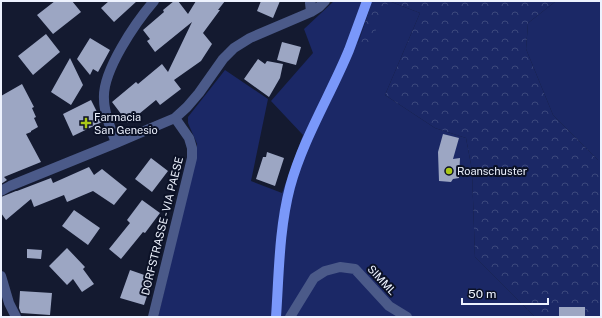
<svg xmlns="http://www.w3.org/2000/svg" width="602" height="318" font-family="'Public Sans',sans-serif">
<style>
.green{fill:#1b2866}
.forest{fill:url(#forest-crowns)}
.building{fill:#9ca6c3}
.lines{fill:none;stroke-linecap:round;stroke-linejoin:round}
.minor{stroke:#4b5a89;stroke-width:10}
.major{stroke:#7a98fa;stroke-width:10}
.poi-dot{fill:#aac718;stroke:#0b1126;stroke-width:1.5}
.labels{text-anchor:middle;stroke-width:4;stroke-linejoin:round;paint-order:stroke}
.poi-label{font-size:11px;fill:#edf2fe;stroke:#0b1126;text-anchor:start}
.street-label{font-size:11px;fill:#edf2fe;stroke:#0b1126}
</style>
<defs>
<pattern id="forest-crowns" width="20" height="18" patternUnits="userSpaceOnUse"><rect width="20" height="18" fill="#1b2866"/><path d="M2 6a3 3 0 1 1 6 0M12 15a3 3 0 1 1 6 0" fill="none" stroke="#3c487d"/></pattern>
</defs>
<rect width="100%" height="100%" fill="#141a30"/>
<path class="green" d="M334,1H372L358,43L389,1L420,13L385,95L435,128L466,138L472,170L475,257L535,317H158L197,151V144L188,123V117L225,70L268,99L251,181L282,193L303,135L271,101L313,53L304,29Z
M556,1H601V160H598L553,115L526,49L528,23Z"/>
<path class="forest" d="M372,1H556L528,23L526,49L553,115L598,160H601V317H535L475,257L472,170L466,138L435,128L385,95L420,13L389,1L367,50L358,44Z"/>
<path class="building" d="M55,1H72L81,12L53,34L37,15Z
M109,1H137L114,22L101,8Z
M174,1H178L188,14L196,1H225L218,10H220L203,33L212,44L201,61L174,80L181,89L160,105L156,100L128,123L112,102L136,82L138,84L162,64L168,72L192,22L155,52L147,41L150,39L143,30L164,12L163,10Z
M261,1H280L273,18L257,11Z
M46,34L60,52L33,75L18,56Z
M90,38L110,50L98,72L93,69L90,75L77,59Z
M282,42L301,47L296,65L277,60Z
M70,58L83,85L71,105L51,92Z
M258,59L265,64L267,61L283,64L280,78L269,97L244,79Z
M22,84L34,107L32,108L36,117L34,118L38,127L31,131V132L26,134L41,162L4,177L7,180L1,184V96Z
M91,100L102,122L73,136L63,114Z
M443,134L459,138L453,159L460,158L459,178L453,179L451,182L439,181L438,152Z
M267,152L284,158L275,186L256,179L263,157H266Z
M151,158L168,171L152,192L135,179Z
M89,167L94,175L102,169L127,189L114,205L93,191L67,202L64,195L34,207L31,199L6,220L1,213V197L16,191H17L51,178L53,183Z
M142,200L160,213L145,233L143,232L121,259L109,249L130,223L127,220Z
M74,210L100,228L88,245L62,226Z
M67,248L85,267L83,269L94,284L82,292L73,279L67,285L49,266Z
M27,249L42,250L41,259L27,258Z
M130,270L153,278L144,305L120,298Z
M20,291L52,293L50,315L21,313L19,308Z
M559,307H585V317H559Z"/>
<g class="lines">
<path class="minor" d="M311,1L310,3L311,12
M116,143C111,129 104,114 104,99C102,71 136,22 154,1
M1,191L10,186L116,143L175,118L187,107L199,93L223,59L234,48L250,38L311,12L319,7L325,1
M1,276L9,303L16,317
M153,317L192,158V148L189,138L175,118
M290,317L314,278L325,271L340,267L355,269L389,306L407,317"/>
<path class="major" d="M276,317C279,274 279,229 290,187C303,139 330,96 349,50C355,34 361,17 367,1"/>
</g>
<g class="poi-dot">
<path d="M84 117h4v4h4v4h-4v4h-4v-4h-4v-4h4z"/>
<circle cx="449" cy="171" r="4"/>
</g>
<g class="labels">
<g class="poi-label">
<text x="94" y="121">Farmacia<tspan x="94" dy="13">San Genesio</tspan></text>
<text x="457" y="175">Roanschuster</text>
</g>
<g class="street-label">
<text transform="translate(162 226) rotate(-76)" y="4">DORFSTRASSE - VIA PAESE</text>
<text transform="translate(382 280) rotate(47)" y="4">SIMML</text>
</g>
</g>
<rect width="602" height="318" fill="none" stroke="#edf2fe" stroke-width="4"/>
<path d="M462 298v6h86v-6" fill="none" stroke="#edf2fe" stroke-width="2"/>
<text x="468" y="298" font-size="12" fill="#edf2fe" stroke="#0b1126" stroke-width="3" paint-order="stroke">50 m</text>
</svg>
